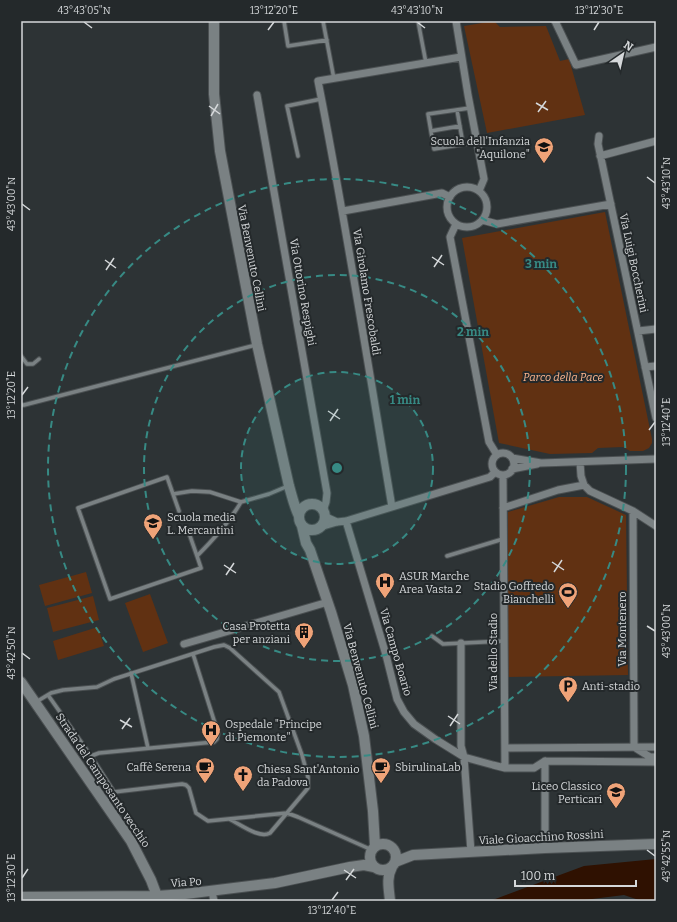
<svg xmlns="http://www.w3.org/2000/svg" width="677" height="922" font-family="Bitter,serif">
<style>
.green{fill:#613112}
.water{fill:#2f1101}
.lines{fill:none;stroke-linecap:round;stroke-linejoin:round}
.lane-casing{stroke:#4b5052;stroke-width:5.5}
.street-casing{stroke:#4b5052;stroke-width:9}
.secondary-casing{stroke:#4b5052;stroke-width:12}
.lane{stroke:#7a8183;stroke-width:3.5}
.street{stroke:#7a8183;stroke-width:7}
.secondary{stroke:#7a8183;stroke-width:10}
.ticks{fill:none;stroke:#d5d8da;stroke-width:1.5}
.ring{fill:none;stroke:#378a84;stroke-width:2;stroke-dasharray:7 5}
.labels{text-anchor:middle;stroke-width:4;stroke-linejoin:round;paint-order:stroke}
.poi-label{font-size:11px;fill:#d5d8da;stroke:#24292b;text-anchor:start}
.street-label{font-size:11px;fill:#d5d8da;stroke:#24292b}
.park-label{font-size:11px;font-style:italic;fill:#feb68e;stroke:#24292b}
.centre{fill:#378a84;stroke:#24292b;stroke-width:2}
.ring-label{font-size:12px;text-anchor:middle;font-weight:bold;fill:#378a84;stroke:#24292b;stroke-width:4;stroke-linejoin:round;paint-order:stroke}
.neatline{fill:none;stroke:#d5d8da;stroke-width:1.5}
.ticks-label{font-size:10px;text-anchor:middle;fill:#d5d8da}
</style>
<rect width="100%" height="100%" fill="#2d3335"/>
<path class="green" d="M494,21L500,27L546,26L560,61L569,59L585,115L487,133L464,26Z
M605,212L652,439V443L649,448L643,451H630L623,447L598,448L592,453L550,454L499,443L462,238Z
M559,497H587L626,515L628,675L508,677V512Z
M86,572L92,593L45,606L39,585Z
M150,594L168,643L143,652L125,603Z
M93,596L99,620L53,632L47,608Z
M98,627L104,646L58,660L53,641Z"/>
<path class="water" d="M656,859V900L642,901L624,895L576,901H490L584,866Z"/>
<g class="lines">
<g class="lane-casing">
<path id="lane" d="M284,21L288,46L327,40
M323,21L334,79
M418,21L426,63
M470,108L428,114L434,149L477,142
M457,110L463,144
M431,131L460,126
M298,156L287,106L321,99
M21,356L27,364H33L39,359
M21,405H24L256,345
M173,494L192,491L210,492L241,502L269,494L288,486
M179,511L167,477L78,508L110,599L201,568L197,556C213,540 229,523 241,502
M190,536L197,556
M447,556L503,539
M432,636L443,644L504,641
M131,673L148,748
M48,695L91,756L114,792
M36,702L51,693L63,690L97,687L114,679L214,647L224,645L230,648L279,692L302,755L308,777V788L270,833C259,839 240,824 229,819
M91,756L99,753L214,742L217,739L218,733L193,654
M105,801L114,792L182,784L186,785L189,788L196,813L208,821L287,813L298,817L372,850"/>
</g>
<g class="street-casing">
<path id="street" d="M456,21L468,95L484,179L479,191
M555,21L576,65L656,47
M257,95L327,493L326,502L323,511
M599,136L598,144L656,418
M600,156L656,141
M447 207a20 20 0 1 1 40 0a20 20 0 1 1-40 0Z
M343,211L442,193L450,197
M482,220L497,224L611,204
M456,224L450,237L489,442L497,455
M638,331L656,329
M645,367L656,366
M492 464a11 11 0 1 1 22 0a11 11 0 1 1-22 0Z
M512,458L541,463L656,459
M580,462L581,476L584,485L590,491L633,511L656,526
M512,469L537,464
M503,475L505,768
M392,507C368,365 346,223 318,81L461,57
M503,508L558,490L584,485
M633,511L634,747
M324,516L337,522
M346,521L386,655L397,699L404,712L414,724L435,739L464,757L493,765L505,768H534L545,761
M320,527L337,522L346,521L490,477L495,472
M461,643V746L464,757L471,852
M184,644L328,602
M634,747L650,757H654
M505,748L656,747
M545,761L656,762
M545,761V848
M212,892L214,901"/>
</g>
<g class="secondary-casing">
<path id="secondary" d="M214,21V94L220,151L257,344L289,486C292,496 294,506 299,516
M299 517a13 13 0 1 1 26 0a13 13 0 1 1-26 0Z
M302,526L306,543L310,550L331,612L353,685L364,736L373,811L375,846
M21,682L131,841L151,880L157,896
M370 857a13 13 0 1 1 26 0a13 13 0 1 1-26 0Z
M395,862L413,855L545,848L656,844
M21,897L157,896L185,894L275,883L350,867L364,865L374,867
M390,901C389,889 386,878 392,867"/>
</g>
<use href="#lane" class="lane"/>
<use href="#street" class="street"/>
<use href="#secondary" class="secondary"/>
</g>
<path class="ticks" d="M84,22L92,28M417,22L425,28M268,30L274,22M594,30L599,22M536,103L548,110M209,106L220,114M538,112L546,101M211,116L218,104M647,177L655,183M22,204L30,210M432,257L444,265M105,260L116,268M434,267L442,255M106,270L114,258M22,395L28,387M328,411L340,419M330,421L338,409M649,430L655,422M552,562L564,570M224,565L236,573M554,572L562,560M226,575L234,563M647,626L655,631M22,653L30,659M448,716L460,724M120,720L132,727M450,726L458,714M122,729L130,718M647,850L655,856M344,870L356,878M22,878L28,869M346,880L354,869M332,900L338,892"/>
<circle cx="337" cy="468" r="96" fill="#378a84" fill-opacity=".12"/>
<g class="ring">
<circle cx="337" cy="468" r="96"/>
<circle cx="337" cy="468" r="193"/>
<circle cx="337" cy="468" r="289"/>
</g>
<defs>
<g id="school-pin" transform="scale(1)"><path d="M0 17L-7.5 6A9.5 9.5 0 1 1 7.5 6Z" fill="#efa378" stroke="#24292b"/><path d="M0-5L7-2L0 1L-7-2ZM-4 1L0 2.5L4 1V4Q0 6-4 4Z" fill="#111"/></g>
<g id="hospital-pin" transform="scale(1)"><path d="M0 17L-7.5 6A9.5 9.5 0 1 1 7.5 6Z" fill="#efa378" stroke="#24292b"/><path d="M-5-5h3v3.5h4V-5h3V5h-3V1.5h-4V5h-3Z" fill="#111"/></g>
<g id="stadium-pin" transform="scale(1)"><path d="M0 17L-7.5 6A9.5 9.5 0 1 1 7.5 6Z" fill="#efa378" stroke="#24292b"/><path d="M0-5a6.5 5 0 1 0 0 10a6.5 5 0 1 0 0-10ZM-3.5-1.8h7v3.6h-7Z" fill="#111"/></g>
<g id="building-pin" transform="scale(1)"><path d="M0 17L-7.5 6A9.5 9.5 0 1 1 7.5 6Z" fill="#efa378" stroke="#24292b"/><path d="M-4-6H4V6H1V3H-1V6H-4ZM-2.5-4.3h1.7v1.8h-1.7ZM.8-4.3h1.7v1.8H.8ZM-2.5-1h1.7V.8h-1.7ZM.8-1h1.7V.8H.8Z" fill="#111"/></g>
<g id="parking-pin" transform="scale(1)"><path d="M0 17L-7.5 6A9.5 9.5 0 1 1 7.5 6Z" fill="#efa378" stroke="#24292b"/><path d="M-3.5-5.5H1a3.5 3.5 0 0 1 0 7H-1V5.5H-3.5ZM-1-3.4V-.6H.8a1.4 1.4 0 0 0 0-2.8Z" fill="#111"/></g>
<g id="cafe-pin" transform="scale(1)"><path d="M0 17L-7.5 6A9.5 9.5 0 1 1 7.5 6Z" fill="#efa378" stroke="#24292b"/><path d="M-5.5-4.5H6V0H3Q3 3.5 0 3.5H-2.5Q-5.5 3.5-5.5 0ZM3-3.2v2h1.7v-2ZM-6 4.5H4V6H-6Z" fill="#111"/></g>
<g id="church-pin" transform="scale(1)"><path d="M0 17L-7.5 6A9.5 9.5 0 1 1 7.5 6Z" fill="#efa378" stroke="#24292b"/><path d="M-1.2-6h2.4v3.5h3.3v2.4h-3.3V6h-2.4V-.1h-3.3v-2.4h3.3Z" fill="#111"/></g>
</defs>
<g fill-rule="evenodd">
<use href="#school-pin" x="544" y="147"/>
<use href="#school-pin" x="153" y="523"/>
<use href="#hospital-pin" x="385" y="582"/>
<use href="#stadium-pin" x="568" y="592"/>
<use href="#building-pin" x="304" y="632"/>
<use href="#parking-pin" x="568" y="686"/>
<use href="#hospital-pin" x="211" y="730"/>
<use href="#cafe-pin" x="205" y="767"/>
<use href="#cafe-pin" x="381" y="767"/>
<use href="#church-pin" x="243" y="775"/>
<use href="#school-pin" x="616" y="792"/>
</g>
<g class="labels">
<g class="poi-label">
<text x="530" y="145" text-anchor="end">Scuola dell'Infanzia<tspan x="530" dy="13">"Aquilone"</tspan></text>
<text x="167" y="521">Scuola media<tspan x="167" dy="13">L. Mercantini</tspan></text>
<text x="399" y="580">ASUR Marche<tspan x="399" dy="13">Area Vasta 2</tspan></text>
<text x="554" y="590" text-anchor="end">Stadio Goffredo<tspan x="554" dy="13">Bianchelli</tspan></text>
<text x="290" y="630" text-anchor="end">Casa Protetta<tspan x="290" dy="13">per anziani</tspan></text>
<text x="582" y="690">Anti-stadio</text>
<text x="225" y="728">Ospedale "Principe<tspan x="225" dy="13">di Piemonte"</tspan></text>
<text x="191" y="771" text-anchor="end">Caffè Serena</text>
<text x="395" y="771">SbirulinaLab</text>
<text x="257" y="773">Chiesa Sant'Antonio<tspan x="257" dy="13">da Padova</tspan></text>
<text x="602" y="790" text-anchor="end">Liceo Classico<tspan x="602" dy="13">Perticari</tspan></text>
</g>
<g class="street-label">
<text transform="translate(252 258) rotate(79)" y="4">Via Benvenuto Cellini</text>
<text transform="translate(634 263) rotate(78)" y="4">Via Luigi Boccherini</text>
<text transform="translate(303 292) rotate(80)" y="4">Via Ottorino Respighi</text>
<text transform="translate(367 292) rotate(81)" y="4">Via Girolamo Frescobaldi</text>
<text transform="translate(622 629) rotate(-90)" y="4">Via Montenero</text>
<text transform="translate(396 652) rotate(74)" y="4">Via Campo Boario</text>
<text transform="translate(493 652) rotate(-90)" y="4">Via dello Stadio</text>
<text transform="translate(361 676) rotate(75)" y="4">Via Benvenuto Cellini</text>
<text transform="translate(103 780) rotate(56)" y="4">Strada del Camposanto vecchio</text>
<text transform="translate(541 837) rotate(-3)" y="4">Viale Gioacchino Rossini</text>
<text transform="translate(186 882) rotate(-4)" y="4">Via Po</text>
</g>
<g class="park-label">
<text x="563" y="381">Parco della Pace</text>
</g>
</g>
<circle cx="337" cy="468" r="6" class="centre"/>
<g class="ring-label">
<text x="541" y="268">3 min</text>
<text x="473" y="336">2 min</text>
<text x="405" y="404">1 min</text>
</g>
<rect width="677" height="922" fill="none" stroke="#24292b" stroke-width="44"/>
<g transform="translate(623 54) rotate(34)" stroke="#24292b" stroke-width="3" paint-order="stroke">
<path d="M0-3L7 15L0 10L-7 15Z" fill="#d5d8da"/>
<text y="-6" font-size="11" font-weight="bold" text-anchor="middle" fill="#d5d8da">N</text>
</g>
<path d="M515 880v6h121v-6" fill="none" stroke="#d5d8da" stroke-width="2"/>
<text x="521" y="880" font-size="12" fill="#d5d8da" stroke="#24292b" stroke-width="3" paint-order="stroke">100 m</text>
<rect x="22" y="22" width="633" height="878" class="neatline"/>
<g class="ticks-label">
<text x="84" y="14">43°43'05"N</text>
<text x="274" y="14">13°12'20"E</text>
<text x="417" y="14">43°43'10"N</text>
<text x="599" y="14">13°12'30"E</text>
<text transform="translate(666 183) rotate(-90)" y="4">43°43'10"N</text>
<text transform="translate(11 204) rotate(-90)" y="4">43°43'00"N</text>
<text transform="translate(11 395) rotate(-90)" y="4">13°12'20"E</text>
<text transform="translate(666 422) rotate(-90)" y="4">13°12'40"E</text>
<text transform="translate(666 631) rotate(-90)" y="4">43°43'00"N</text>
<text transform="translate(11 653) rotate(-90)" y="4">43°42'50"N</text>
<text transform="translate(666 856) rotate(-90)" y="4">43°42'55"N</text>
<text transform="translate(11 878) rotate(-90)" y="4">13°12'30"E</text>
<text x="332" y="914">13°12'40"E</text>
</g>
</svg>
